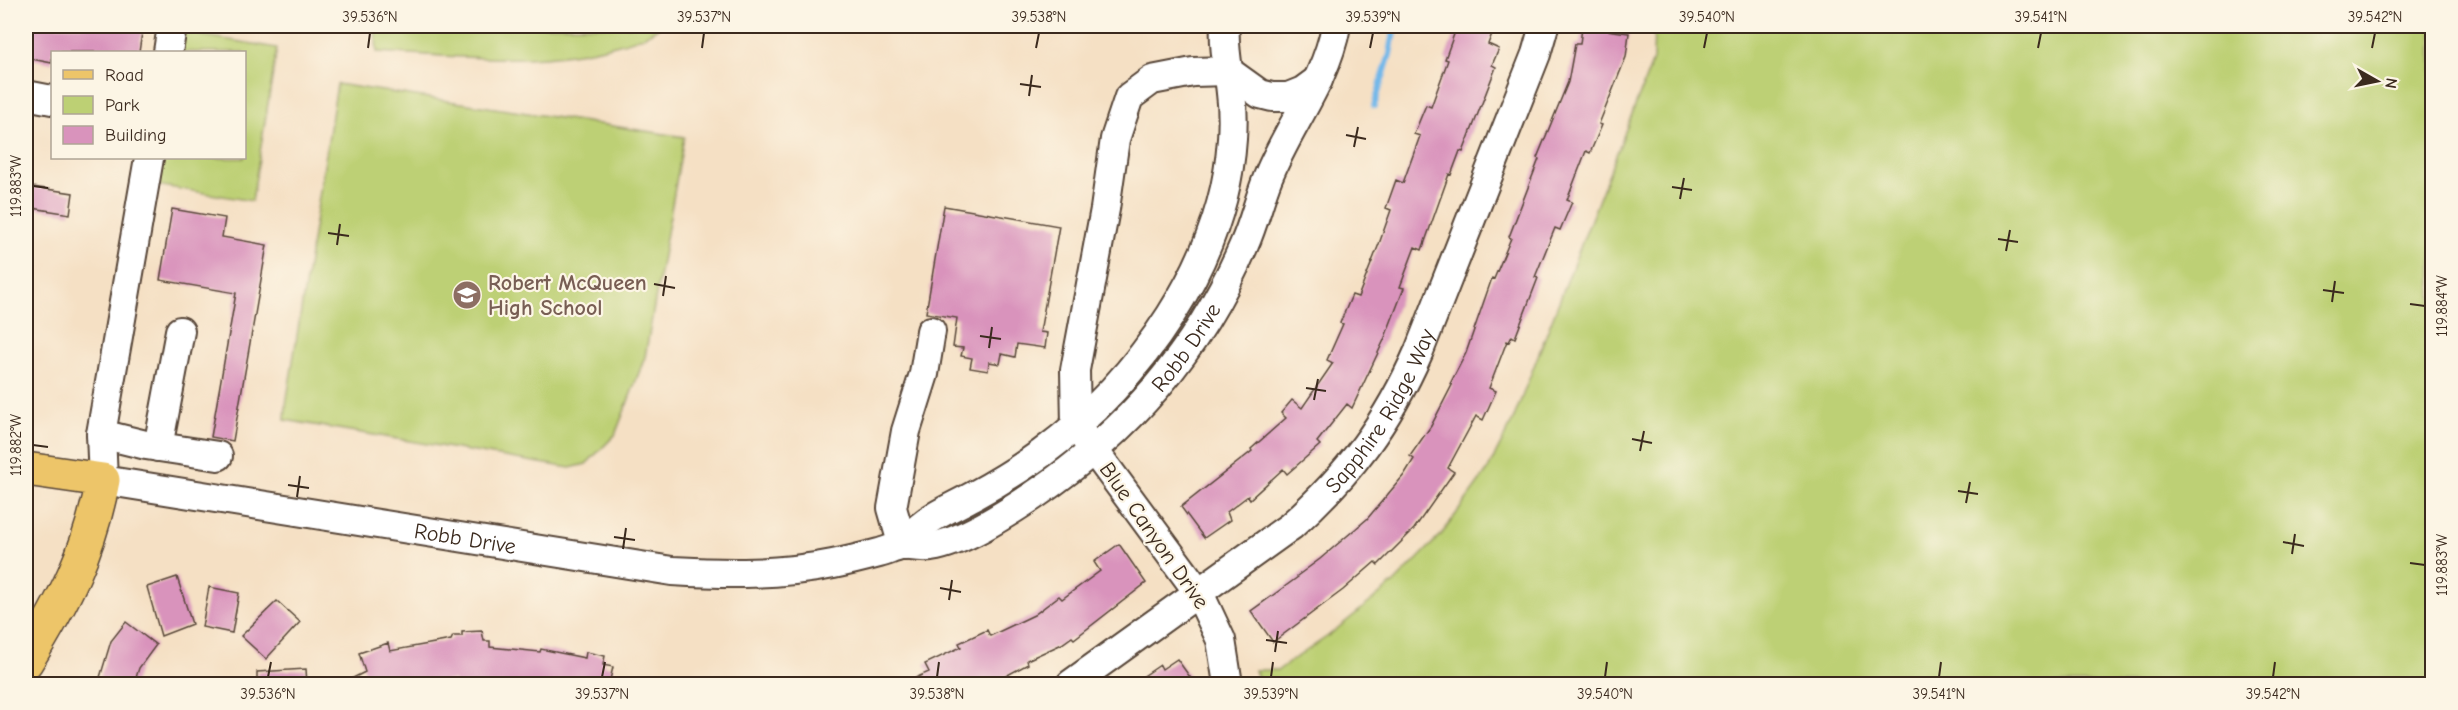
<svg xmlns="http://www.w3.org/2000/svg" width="2458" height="710" font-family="'Comic Neue',sans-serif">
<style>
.green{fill:#bdd074;stroke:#7c7d49;stroke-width:1.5}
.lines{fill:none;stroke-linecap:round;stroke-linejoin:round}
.stream{stroke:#72b8e9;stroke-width:6}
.building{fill:#d993bc}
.minor-casing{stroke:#574537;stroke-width:32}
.major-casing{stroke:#574537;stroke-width:36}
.minor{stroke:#fff;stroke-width:28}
.major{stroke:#edc569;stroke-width:33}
.ticks{fill:none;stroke:#3b2a1e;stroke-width:2}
.labels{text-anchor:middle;stroke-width:4.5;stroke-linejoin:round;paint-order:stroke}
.education-label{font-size:22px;font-weight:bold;fill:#785e54;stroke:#fcf5e5;text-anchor:start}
.street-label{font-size:22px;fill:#3b2a1e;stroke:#fcf5e5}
.neatline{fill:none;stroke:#3b2a1e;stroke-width:2}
.ticks-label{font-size:15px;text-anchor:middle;fill:#3b2a1e}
</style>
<rect width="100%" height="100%" fill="#fcf5e5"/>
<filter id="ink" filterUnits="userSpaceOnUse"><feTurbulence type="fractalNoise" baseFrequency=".0167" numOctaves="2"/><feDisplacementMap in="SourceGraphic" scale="12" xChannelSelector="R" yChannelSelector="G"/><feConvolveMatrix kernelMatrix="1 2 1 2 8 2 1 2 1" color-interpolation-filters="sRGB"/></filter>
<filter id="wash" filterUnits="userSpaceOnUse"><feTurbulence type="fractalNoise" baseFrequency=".008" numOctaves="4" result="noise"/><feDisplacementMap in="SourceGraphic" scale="24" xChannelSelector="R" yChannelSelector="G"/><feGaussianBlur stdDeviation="1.35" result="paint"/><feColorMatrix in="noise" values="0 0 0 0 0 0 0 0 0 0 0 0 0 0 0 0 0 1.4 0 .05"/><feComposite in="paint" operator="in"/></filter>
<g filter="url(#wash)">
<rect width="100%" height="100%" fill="#f5e0c4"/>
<path class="green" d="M375,26H660C647,37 631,41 615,45C537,67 457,56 377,52Z
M1654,26H2432V684H1260L1255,670H1278L1328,636L1395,582L1441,535L1487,471L1513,420L1653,60Z
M181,32L277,48L252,201L156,185L160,158H244V52H178Z
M337,84L684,137L645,357L615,435L586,464L570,468L285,420L286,405Z"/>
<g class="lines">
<path class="stream" d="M1374,106L1390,54L1395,26"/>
</g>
<g id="blocks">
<path class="building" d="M26,26H143L139,52H52V63L26,58Z
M1457,26H1495L1488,44L1499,49L1492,65L1496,67L1463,152L1460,151L1451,175L1449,174L1422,250L1415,247L1400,287L1404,288L1384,340L1352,408L1347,404L1317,442L1320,445L1287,474L1283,469L1250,499L1248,496L1227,512L1230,520L1204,538L1181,507L1252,451L1251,449L1286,418L1281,413L1292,400L1302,408L1333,363L1327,360L1343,324L1340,323L1352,295L1358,297L1379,244L1391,210L1386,208L1396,180L1403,183L1420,136L1414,134L1426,105L1431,107L1448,60L1445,59Z
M1582,27L1629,33L1626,57L1599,124L1602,125L1590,153L1586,151L1567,200L1572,202L1560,230L1555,228L1535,277L1538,278L1515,338L1512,336L1509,342L1507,341L1489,388L1496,391L1483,420L1476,416L1448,468L1454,472L1414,529L1378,565L1375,562L1343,590L1273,642L1251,611L1298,577L1297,576L1320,559L1367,519L1404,475L1414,459L1410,456L1431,426L1452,385L1450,384L1466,353L1492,278L1494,279L1511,238L1509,237L1539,159L1537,158L1568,82L1575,44H1580Z
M26,186L73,193L70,214L26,207Z
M944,206L1059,226L1040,332L1047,333L1045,348L1017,344L1015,357L1002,354L1000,364L989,362L988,371L970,368L972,358L961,356L963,348L953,347L957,318L926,313Z
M172,209L225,218L222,237L267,245L233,441L211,437L236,293L160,280Z
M1119,544L1146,583L1074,639L1072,637L1062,644L1027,660L1028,664L991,684H902L929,672L925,664L961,647L959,643L987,630L990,636L1034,615L1059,596L1062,599L1100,571L1094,562Z
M177,577L192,624L161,636L147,587Z
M209,587L239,593L232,633L202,627Z
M277,601L300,622L266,659L241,636Z
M126,622L156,645L139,668L134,684H98L111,641Z
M482,631L484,641H490V647L540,652L541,649L585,658L586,652L605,656L603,665L613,667L609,684H454V680L431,684H341L365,672L359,653L388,643L390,651L451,640L453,636H462V632Z
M1177,659L1195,684H1132L1160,665L1162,669Z
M306,669L307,684H257V672Z"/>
</g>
</g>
<g filter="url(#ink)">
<use href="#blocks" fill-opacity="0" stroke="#574537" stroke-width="1.5"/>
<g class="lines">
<g class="minor-casing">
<g id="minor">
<path d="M168,52L172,26"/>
<path d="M26,95L52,100"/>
<path id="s1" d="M149,158L101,434L103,480L672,571C726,574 779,575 833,564C848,561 864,557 879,553C887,551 895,547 902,546C911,545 921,548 931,547C963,542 1006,514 1033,496C1129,431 1198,352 1244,245C1254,223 1259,199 1268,177C1289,125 1326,81 1336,26"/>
<path d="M101,434L146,445L218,456"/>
<path d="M158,447L180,331"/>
<path d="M903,546C923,518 944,512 973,496C997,483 1020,469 1042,453C1139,381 1224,263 1232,139C1233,124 1233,108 1231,93C1229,71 1223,48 1225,26"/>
<path d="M903,546L892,508L906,431L924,374L931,331"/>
<path id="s2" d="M1071,684L1291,526C1350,473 1387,424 1419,351L1536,54L1544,26"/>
<path d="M1228,684L1221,640L1199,593L1076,426L1075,370L1105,209L1115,139L1129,97L1152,80L1193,72L1228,71L1260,94L1272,97H1288L1303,91L1318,80"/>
</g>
</g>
<g class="major-casing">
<path id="major" d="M26,469L103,480C90,551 64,601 26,662"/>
</g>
<use href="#minor" class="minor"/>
<use href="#major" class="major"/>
</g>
</g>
<path class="ticks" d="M368,48L370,33M702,48L704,33M1036,48L1039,33M1370,48L1373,33M1704,48L1707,33M2038,48L2041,33M2372,48L2375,33M1020,84L1041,87M1029,96L1032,75M1346,135L1366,139M1354,147L1358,127M33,186L48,188M1672,187L1692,190M1680,199L1684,178M328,233L349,236M1998,239L2018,242M337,245L340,224M2006,251L2010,230M654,284L675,288M2323,290L2344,293M663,296L666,276M2332,302L2335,281M2410,304L2425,306M980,336L1001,339M989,348L992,327M1306,388L1326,391M1314,400L1318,379M1632,439L1652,443M33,445L48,447M1640,451L1644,431M288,485L309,488M1958,491L1978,494M297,497L300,476M1966,503L1970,482M614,537L635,540M2283,542L2304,546M623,549L626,528M2292,554L2295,534M2410,563L2425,565M940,588L961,592M949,600L952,580M1266,640L1287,643M1275,652L1278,631M268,677L271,662M602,677L605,662M937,677L939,662M1271,677L1273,662M1605,677L1607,662M1939,677L1941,662M2273,677L2275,662"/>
<defs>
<g id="school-disc" transform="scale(1.5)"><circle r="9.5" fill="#8d6e63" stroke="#fcf5e5"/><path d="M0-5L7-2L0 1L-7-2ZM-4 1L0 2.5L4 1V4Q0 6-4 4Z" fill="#fff"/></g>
</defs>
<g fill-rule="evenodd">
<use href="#school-disc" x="467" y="295"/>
</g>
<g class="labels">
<g class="education-label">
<text x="488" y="290">Robert McQueen<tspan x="488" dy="25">High School</tspan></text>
</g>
<g class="street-label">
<text dy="8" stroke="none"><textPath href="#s1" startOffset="1494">Robb Drive</textPath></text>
<text dy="8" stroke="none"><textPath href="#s2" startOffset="418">Sapphire Ridge Way</textPath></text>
<text transform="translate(1155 535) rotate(55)" y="8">Blue Canyon Drive</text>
<text dy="8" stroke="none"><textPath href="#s1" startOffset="693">Robb Drive</textPath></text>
</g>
</g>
<rect width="2458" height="710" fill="none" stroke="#fcf5e5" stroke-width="66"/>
<rect x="51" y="51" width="195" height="108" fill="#fcf5e5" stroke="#afa495" stroke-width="1.5"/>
<rect x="63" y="70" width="30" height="9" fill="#edc569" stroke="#afa495" stroke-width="1.5"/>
<text x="105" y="81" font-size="18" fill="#3b2a1e">Road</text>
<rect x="63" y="96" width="30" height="18" fill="#bdd074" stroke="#afa495" stroke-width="1.5"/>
<text x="105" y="111" font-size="18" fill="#3b2a1e">Park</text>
<rect x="63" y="126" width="30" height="18" fill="#d993bc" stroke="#afa495" stroke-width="1.5"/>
<text x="105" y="141" font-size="18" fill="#3b2a1e">Building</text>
<g transform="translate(2377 81) rotate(99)" stroke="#fcf5e5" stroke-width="4.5" paint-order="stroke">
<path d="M0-4.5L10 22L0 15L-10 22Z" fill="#3b2a1e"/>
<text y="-9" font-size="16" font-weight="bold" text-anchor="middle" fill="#3b2a1e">N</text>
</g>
<rect x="33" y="33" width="2392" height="644" class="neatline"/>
<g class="ticks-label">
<text x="370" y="22">39.536°N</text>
<text x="704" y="22">39.537°N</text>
<text x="1039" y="22">39.538°N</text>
<text x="1373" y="22">39.539°N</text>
<text x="1707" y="22">39.540°N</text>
<text x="2041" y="22">39.541°N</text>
<text x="2375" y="22">39.542°N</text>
<text transform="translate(16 186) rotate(-90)" y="5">119.883°W</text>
<text transform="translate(2442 306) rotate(-90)" y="5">119.884°W</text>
<text transform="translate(16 445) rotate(-90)" y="5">119.882°W</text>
<text transform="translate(2442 565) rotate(-90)" y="5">119.883°W</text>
<text x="268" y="699">39.536°N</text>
<text x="602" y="699">39.537°N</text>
<text x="937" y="699">39.538°N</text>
<text x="1271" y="699">39.539°N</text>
<text x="1605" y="699">39.540°N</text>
<text x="1939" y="699">39.541°N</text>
<text x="2273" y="699">39.542°N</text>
</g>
</svg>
